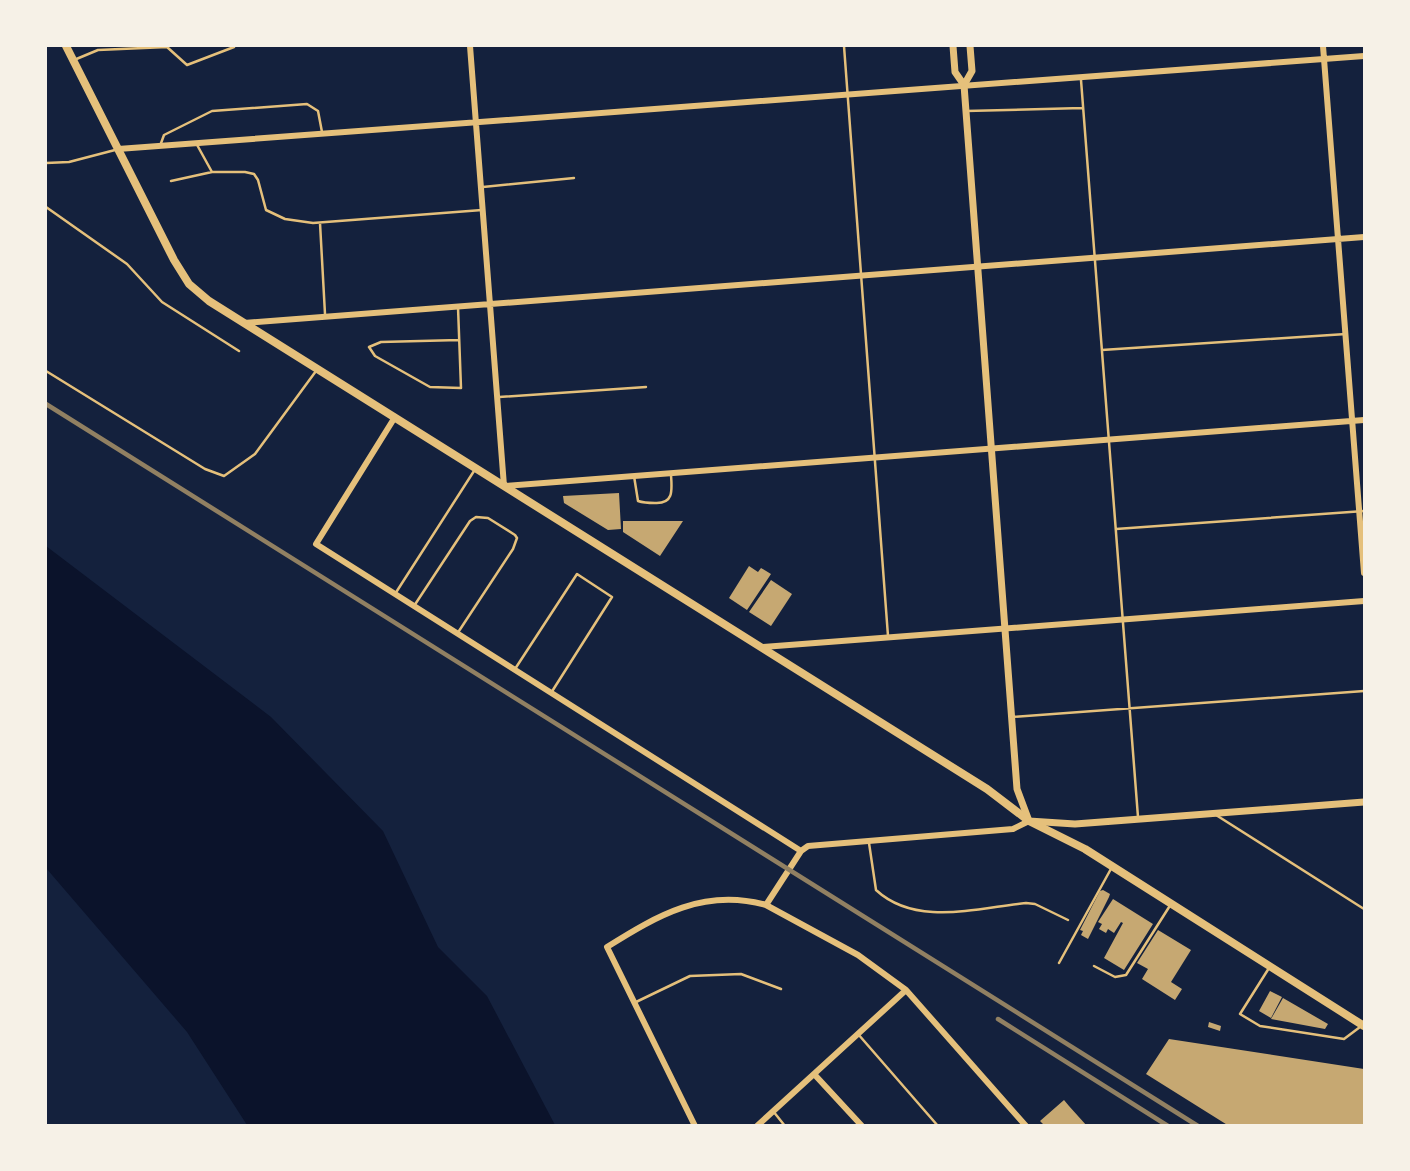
<svg xmlns="http://www.w3.org/2000/svg" width="1410" height="1171" font-family="'Noto Sans',sans-serif">
<style>
.water{fill:#0b132b}
.building{fill:#c6a872}
.lines{fill:none;stroke-linecap:round;stroke-linejoin:round}
.service{stroke:#e5c07b;stroke-width:2.5}
.minor{stroke:#e5c07b;stroke-width:6}
.tertiary{stroke:#e5c07b;stroke-width:7}
.secondary{stroke:#e5c07b;stroke-width:8}
.rail{stroke:#918062;stroke-width:4.5}
</style>
<rect width="100%" height="100%" fill="#14213d"/>
<path class="water" d="M46,546L271,717L383,831L438,947L487,996L555,1125H247L187,1032L46,868Z"/>
<path class="building" d="M619,493L621,529L608,530L564,503L563,496Z
M623,521H683L660,556L623,532Z
M749,566L758,572L761,568L771,574L747,610L729,598Z
M771,580L792,594L771,626L749,612Z
M1103,890L1110,894L1109,897L1088,939L1081,935L1083,931L1080,930L1100,891Z
M1113,899L1153,924L1124,970L1104,958L1123,923L1121,922L1114,933L1108,929L1106,933L1099,929L1102,924L1098,922Z
M1158,930L1191,950L1171,982L1182,989L1175,1000L1142,979L1148,969L1137,963Z
M1270,991L1282,997L1271,1018L1259,1011Z
M1283,998L1328,1024L1325,1029L1271,1019Z
M1209,1022L1221,1026L1220,1031L1208,1027Z
M1169,1039L1364,1069V1126H1229L1146,1074Z
M1064,1100L1069,1106L1087,1126H1045L1040,1121Z"/>
<g class="lines">
<path class="service" d="M844,46L888,636
M74,60L98,50L167,47L187,65L234,47
M1081,80L1138,817
M966,111L1082,108
M196,143L212,172H245L254,174L258,180L266,210L285,219L313,223L482,210
M160,146L164,135L212,111L307,104L318,111L322,132
M46,163L69,162L115,150
M171,181L212,172
M483,187L574,178
M46,207L127,264L162,302L239,351
M320,223L325,314
M458,307L461,388L430,387L375,356L369,347L381,342L459,340
M1102,350L1346,334
M46,371L205,469L224,476L255,454L316,371
M499,397L646,387
M634,476L638,501C644,503 649,503 655,503C674,504 672,490 671,475
M1116,529L1364,511
M395,594L474,471
M414,606L470,521L476,517L488,518L515,535L517,538L513,549L457,634
M515,669L577,574L612,597L551,693
M1012,717L1364,691
M1216,815L1364,909
M869,843L876,890C916,927 977,908 1026,903L1035,904L1068,920
M1059,963L1112,867
M1094,966L1115,977L1126,975L1171,904
M1269,968L1240,1014L1260,1026L1344,1039L1360,1027
M636,1002L690,976L741,974L781,989
M858,1034L938,1126
M773,1111L785,1126"/>
<path class="minor" d="M470,46L504,486L1364,420
M1323,46L1364,573
M118,149L1364,56
M244,323L1364,237
M395,417L316,544L801,851
M763,647L1364,601
M766,905L801,851L808,846L1013,829L1029,821
M814,1074L862,1126
M695,1126L607,947C658,915 704,888 766,905L858,955L906,990L1026,1126
M757,1126L906,990"/>
<path class="tertiary" d="M953,46L955,72L964,85L1017,789L1029,821L1075,824L1364,802
M964,85L972,71L970,46"/>
<path class="secondary" d="M66,46L174,260L189,284L209,301L987,789L1029,821L1085,849L1364,1026"/>
<path class="rail" d="M46,404L1198,1126
M998,1019L1168,1126"/>
</g>
<rect width="1410" height="1171" fill="none" stroke="#f6f1e7" stroke-width="94"/>
</svg>
